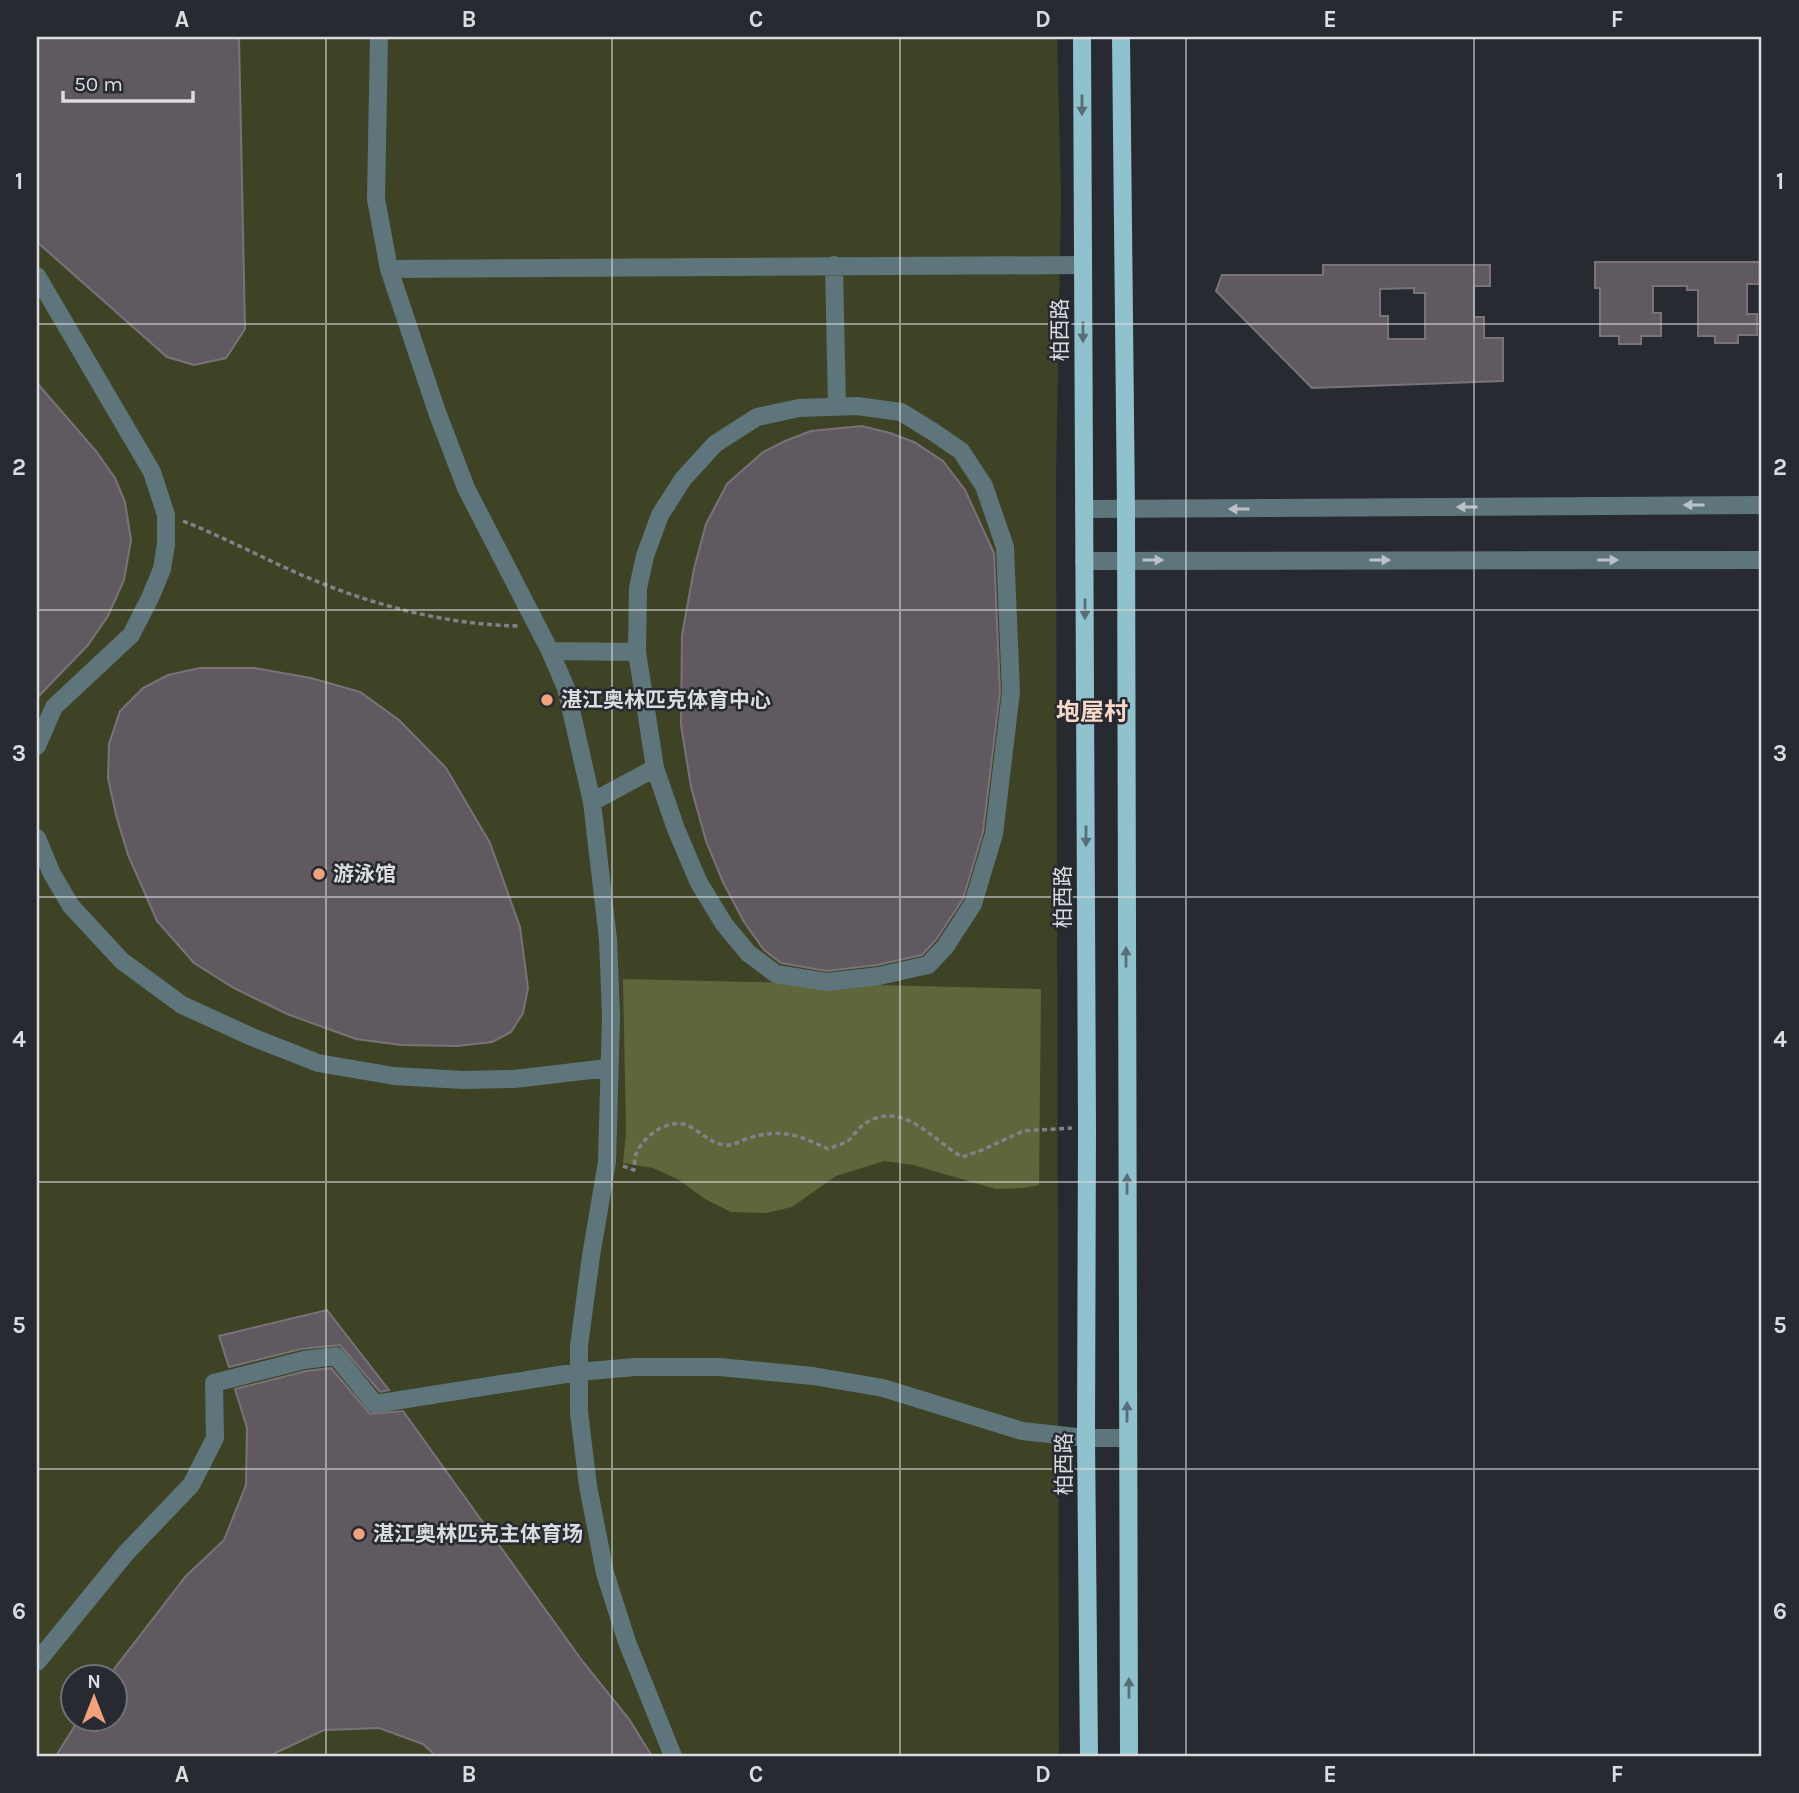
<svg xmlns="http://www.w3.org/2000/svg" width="1799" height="1793" font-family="Karla,'Noto Sans SC',sans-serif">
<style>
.green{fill:#3e4325;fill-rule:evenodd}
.forest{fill:#5f663b}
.building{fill:#605960;stroke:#797279;stroke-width:2;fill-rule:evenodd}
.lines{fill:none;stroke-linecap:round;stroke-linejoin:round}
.path{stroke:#808288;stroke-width:3.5;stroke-dasharray:5 3.5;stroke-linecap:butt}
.minor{stroke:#5e767b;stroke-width:18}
.major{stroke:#90c2cd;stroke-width:18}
.oneway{fill:#566e77}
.oneway2{fill:#bbc2c7}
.grid{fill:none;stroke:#dadce0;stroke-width:2;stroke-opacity:0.55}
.poi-dot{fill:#f1a17c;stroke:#272a31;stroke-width:2.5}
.labels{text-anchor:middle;stroke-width:5;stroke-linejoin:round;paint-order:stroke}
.street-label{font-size:21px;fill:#dadce0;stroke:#272a31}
.poi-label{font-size:21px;font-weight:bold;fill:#dadce0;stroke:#272a31;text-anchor:start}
.quarter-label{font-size:24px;font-weight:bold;fill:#f7d8ca;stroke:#272a31}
.neatline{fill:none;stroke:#dadce0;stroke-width:2.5}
.grid-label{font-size:23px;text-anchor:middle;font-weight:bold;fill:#dadce0}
</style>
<rect width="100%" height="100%" fill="#272a31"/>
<path class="green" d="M37,37H1057L1061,196L1056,477L1059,1756H37ZM74,1678H116V1720H74Z"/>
<path class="forest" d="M623,979L1041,989L1039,1185L1024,1188L996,1189L913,1165L884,1161L836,1176L792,1207L766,1213L731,1212L705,1199L679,1180L653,1168L623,1163L626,1132Z"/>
<path class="building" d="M37,37H239L245,329L226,358L194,365L167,357L37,242Z
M1595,262H1762V284H1747V314H1757V335H1738V343H1715V336H1698V290H1687V286H1653V313H1661V336H1641V344H1619V336H1600V288H1595Z
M1323,265H1490V286H1474V317H1484V338H1503V381L1312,388L1216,291L1222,275H1323ZM1414,288V293H1425V339H1388V316H1380V289Z
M37,383L96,451L115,478L125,502L131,540L124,580L108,616L88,645L37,698Z
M862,426L890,433L914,442L943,461L965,490L994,553L1000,692L983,832L963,899L936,940L922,955L877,965L827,971L781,963L764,950L744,922L723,882L706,841L691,787L681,725L682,635L694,569L706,524L727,484L763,452L785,441L811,431Z
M200,668H254L311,678L360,692L399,720L446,768L490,843L520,927L528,988L523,1013L511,1032L492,1042L457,1046L401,1045L356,1039L287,1014L234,988L194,963L157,921L128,855L116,815L108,778L109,744L120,711L143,688L168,675Z
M327,1310L389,1390L380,1392L340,1345L301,1349L229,1367L219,1336Z
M331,1368L370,1414L403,1411L583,1662L629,1719L652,1756H436L423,1744L379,1728L324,1730L269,1756H56L79,1719H116V1677H108L186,1576L224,1540L246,1485L247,1428L235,1389L306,1371Z"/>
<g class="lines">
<path class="path" d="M183,521C231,540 277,566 326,585C387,609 454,625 520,626
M623,1166L634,1170C635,1165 634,1158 636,1154C642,1138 665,1120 683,1124C699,1128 708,1144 726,1145C733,1146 739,1141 746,1139C780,1128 797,1134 828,1149C835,1146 843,1144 849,1140C854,1135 858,1128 864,1124C902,1099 930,1138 962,1157L982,1150L1023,1131L1072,1128"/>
<path class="minor" d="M379,37L376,199L389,269L437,412L466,488L550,651L566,688L592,802L608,939L611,1016L607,1162L591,1256L579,1346V1412L588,1486L605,1573L627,1642L673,1756
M834,265L837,407
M389,269L1083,265
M37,276L152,472L166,515V544L162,569L150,598L131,635L54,707L37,746
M857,406L901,412L932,431L961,451L984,486L1005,547L1011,692L994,834L973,904L945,947L928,965L879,976L827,982L776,974L748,953L724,924L699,883L676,829L655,768L637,652L638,588L645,556L660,515L683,479L715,444L757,417L799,408Z
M1084,509L1762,505
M1084,561L1762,560
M550,651L637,652
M592,802L655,768
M37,838L52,874L71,906L122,961L182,1005L252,1037L318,1063L394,1076L463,1080L514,1079L608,1068
M37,1662L126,1553L191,1485L215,1438L214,1383L304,1360L336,1356L375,1404L578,1372L635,1367H719L813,1376L883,1388L1022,1431L1086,1438H1127"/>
<path class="major" d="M1082,37L1087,1128L1086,1438L1089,1756
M1121,37L1126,509L1129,1756"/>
</g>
<defs><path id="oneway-solid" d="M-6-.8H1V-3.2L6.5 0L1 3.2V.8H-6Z" transform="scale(1.75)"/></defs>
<g class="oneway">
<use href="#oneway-solid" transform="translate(1082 105) rotate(90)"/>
<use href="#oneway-solid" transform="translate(1083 332) rotate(90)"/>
<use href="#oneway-solid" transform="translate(1085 609) rotate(90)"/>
<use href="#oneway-solid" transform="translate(1086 836) rotate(90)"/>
<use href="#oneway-solid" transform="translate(1126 957) rotate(-90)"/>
<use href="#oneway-solid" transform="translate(1127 1184) rotate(-90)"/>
<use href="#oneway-solid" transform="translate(1127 1412) rotate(-90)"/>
<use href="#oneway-solid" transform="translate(1129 1688) rotate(-90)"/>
</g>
<g class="oneway2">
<use href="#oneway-solid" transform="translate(1694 505) rotate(180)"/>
<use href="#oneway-solid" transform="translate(1467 507) rotate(180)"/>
<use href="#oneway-solid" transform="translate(1239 509) rotate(180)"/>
<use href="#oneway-solid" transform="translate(1153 560)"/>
<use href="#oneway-solid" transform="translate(1380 560)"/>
<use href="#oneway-solid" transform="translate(1608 560)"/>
</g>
<path class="grid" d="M326,37V1756M612,37V1756M900,37V1756M1186,37V1756M1474,37V1756M37,324H1762M37,610H1762M37,897H1762M37,1182H1762M37,1469H1762"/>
<g class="poi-dot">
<circle cx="547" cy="700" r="7"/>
<circle cx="319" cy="874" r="7"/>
<circle cx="359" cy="1534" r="7"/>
</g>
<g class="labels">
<g class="street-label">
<text transform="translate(1060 330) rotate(-90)" y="7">柏西路</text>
<text transform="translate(1063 897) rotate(-90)" y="7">柏西路</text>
<text transform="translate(1064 1464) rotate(-90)" y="7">柏西路</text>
</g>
<g class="poi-label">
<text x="561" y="707">湛江奥林匹克体育中心</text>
<text x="333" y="881">游泳馆</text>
<text x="373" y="1541">湛江奥林匹克主体育场</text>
</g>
<g class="quarter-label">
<text x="1092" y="720">垉屋村</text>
</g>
</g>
<rect width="1799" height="1793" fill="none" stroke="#272a31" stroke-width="77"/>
<g transform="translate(94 1698)"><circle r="33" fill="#272a31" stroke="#6f7177" stroke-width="2"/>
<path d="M0-5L12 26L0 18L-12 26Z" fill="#f1a17c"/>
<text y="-10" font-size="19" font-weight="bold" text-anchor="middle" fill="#dadce0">N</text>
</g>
<path d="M63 91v10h130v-10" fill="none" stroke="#dadce0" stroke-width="3.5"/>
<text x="74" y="91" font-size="21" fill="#dadce0" stroke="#272a31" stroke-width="5" paint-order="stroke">50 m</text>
<rect x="38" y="38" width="1722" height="1717" class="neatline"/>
<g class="grid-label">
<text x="182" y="27">A</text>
<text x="469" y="27">B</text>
<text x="756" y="27">C</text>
<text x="1043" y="27">D</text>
<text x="1330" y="27">E</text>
<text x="1617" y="27">F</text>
<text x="19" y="189">1</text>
<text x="1780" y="189">1</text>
<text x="19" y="475">2</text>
<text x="1780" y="475">2</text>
<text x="19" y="761">3</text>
<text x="1780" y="761">3</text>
<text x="19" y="1047">4</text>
<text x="1780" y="1047">4</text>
<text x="19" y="1333">5</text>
<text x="1780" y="1333">5</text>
<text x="19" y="1619">6</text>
<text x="1780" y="1619">6</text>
<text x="182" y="1782">A</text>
<text x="469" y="1782">B</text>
<text x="756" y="1782">C</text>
<text x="1043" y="1782">D</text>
<text x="1330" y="1782">E</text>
<text x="1617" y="1782">F</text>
</g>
</svg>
